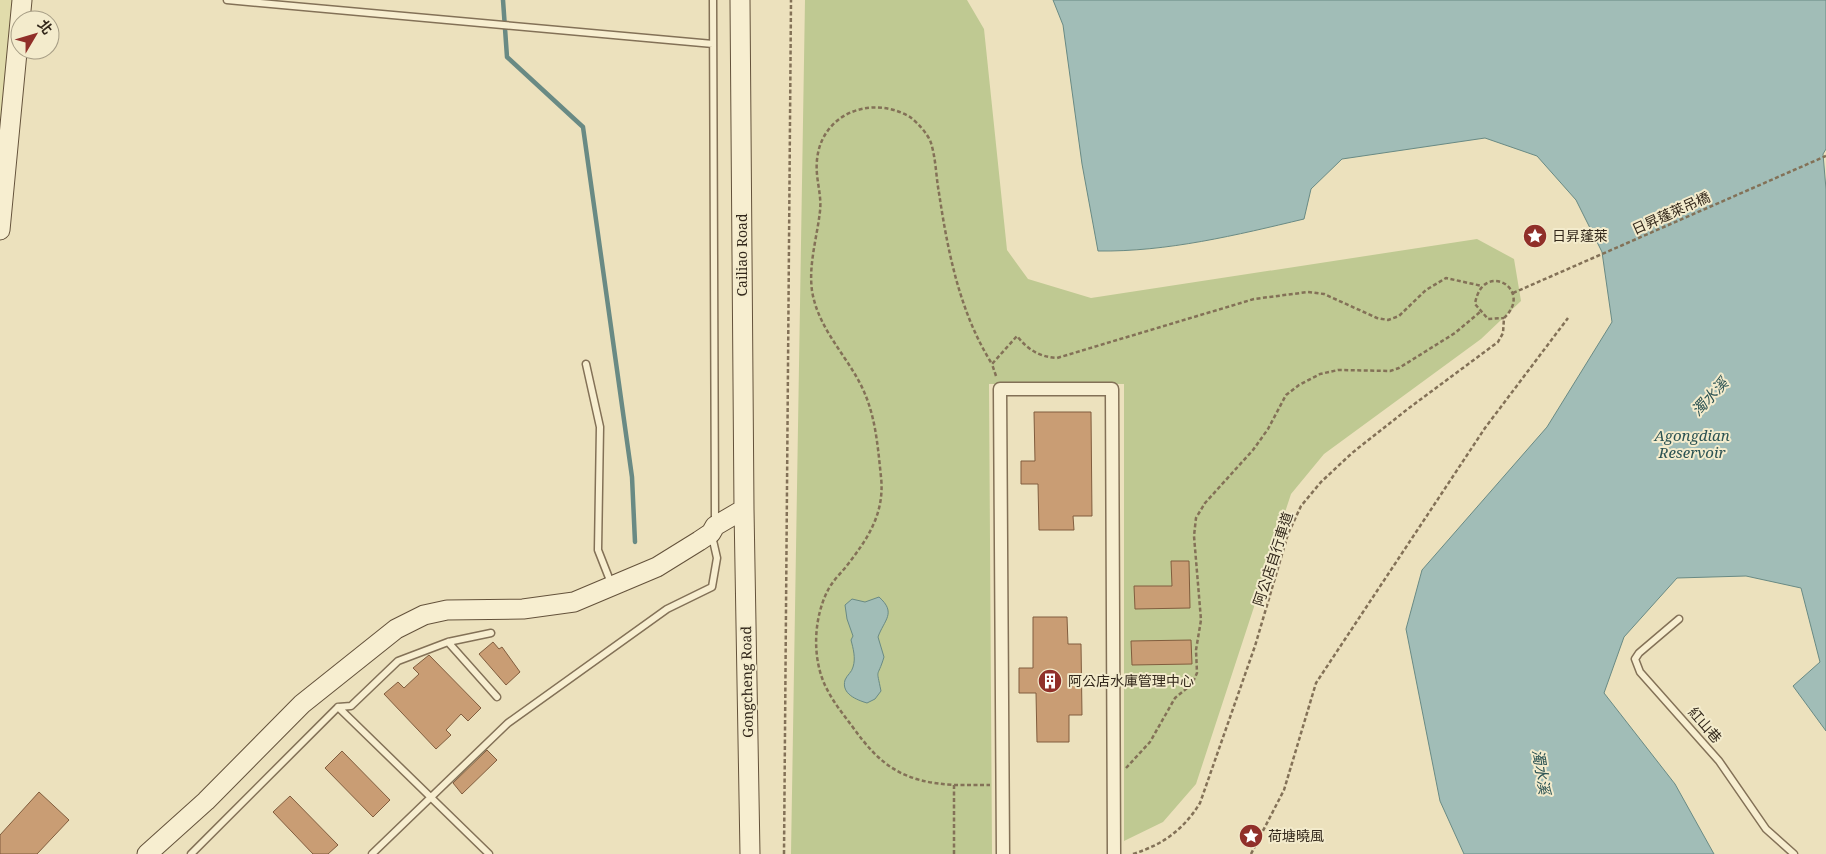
<svg xmlns="http://www.w3.org/2000/svg" width="1826" height="854" font-family="'Noto Serif','Noto Sans TC',serif">
<style>
.farmland{fill:#e1dcab}
.green{fill:#bfc992}
.water{fill:#a1bdb7;stroke:#698a84}
.lines{fill:none;stroke-linecap:round;stroke-linejoin:round}
.stream{stroke:#698a84;stroke-width:4.5}
.building{fill:#c99d74;stroke:#815d3e}
.lane-casing{stroke:#837157;stroke-width:9}
.street-casing{stroke:#837157;stroke-width:15}
.secondary-casing{stroke:#64523b;stroke-width:21}
.path{stroke:#837157;stroke-width:2.5;stroke-dasharray:4 2.5;stroke-linecap:butt}
.lane{stroke:#f7eed0;stroke-width:6}
.street{stroke:#f7eed0;stroke-width:12}
.secondary{stroke:#f7eed0;stroke-width:19}
.labels{text-anchor:middle;stroke-width:4;stroke-linejoin:round;paint-order:stroke}
.street-label{font-size:14px;fill:#33281b;stroke:#f3ebcc}
.poi-label{font-size:14px;fill:#33281b;stroke:#f3ebcc;text-anchor:start}
.water-label{font-size:15px;font-style:italic;fill:#2b5252;stroke:#f3ebcc}
</style>
<rect width="100%" height="100%" fill="#ece1bd"/>
<path class="farmland" d="M0,0H14L0,152Z"/>
<path class="green" d="M805,0H967L984,29L1007,250L1028,279L1091,298L1477,239L1514,259L1521,301L1481,339L1324,454L1291,494L1196,784L1163,822L1124,841V384H989L992,854H791Z"/>
<path class="water" d="M1053,0H1826V149L1823,154L1826,189V731L1793,686L1820,662L1801,588L1746,576L1677,578L1624,637L1604,693L1675,784L1714,854H1464L1440,801L1406,629L1422,570L1547,427L1612,322L1602,252L1576,200L1537,156L1485,138L1342,159L1311,189L1304,219C1237,235 1167,252 1098,251L1082,164L1063,25Z
M879,597C897,613 884,620 878,637L884,657C877,680 876,666 881,691L875,699L867,703C857,700 841,694 845,680C847,675 852,672 853,667C856,658 853,648 851,640L853,636L847,619L845,605L852,599L865,602Z"/>
<g class="lines">
<path class="stream" d="M503,0L507,57L583,127L632,477L635,542"/>
</g>
<path class="building" d="M1034,412H1091L1092,516H1073L1074,530H1039L1038,484H1021V461H1035Z
M1171,561H1189L1190,608L1135,609L1134,586H1172Z
M1033,617H1067L1068,644H1081L1082,715H1069V742H1037L1036,693H1019V668H1033Z
M1191,640L1192,664L1132,665L1131,641Z
M493,642L499,649L502,647L520,672L506,685L479,654Z
M429,655L481,708L468,721L461,714L446,730L451,735L436,749L384,694L398,682L404,688L419,674L413,668Z
M487,750L497,760L462,794L453,783Z
M342,751L390,800L373,817L325,768Z
M39,792L69,820L37,854H0V835Z
M290,796L338,845L328,854H313L273,812Z"/>
<g class="lines">
<g class="lane-casing">
<path id="lane" d="M227,0L713,44
M713,0L715,521
M586,364L600,427L598,550L611,583
M1679,619L1639,653L1635,659L1640,672L1719,761L1766,829L1794,854
M448,642L497,697
M338,707L351,706L398,661L448,642L491,633
M191,854L338,707L489,854
M372,854L508,723L667,609L712,587L717,558L712,536"/>
</g>
<g class="street-casing">
<path id="street" d="M1003,854L1000,389H1112L1114,854"/>
</g>
<g class="secondary-casing">
<path id="secondary" d="M740,0L744,509L750,854
M0,230L22,0
M147,854L206,801L302,704L396,629L424,615L447,610L523,609L574,602L657,567L699,541L711,533L715,526L744,509"/>
</g>
<path class="path" d="M1513,293L1826,156
M996,376L992,364L1017,336C1028,350 1040,357 1057,358L1254,299L1308,292L1324,294L1377,318L1388,320L1399,316L1426,290L1446,278L1482,286
M1126,768L1150,742L1175,698L1192,684L1197,673L1196,650L1201,620L1194,536L1196,518L1205,503L1253,450L1268,429L1286,395L1299,385L1320,374L1338,370L1390,371L1399,368L1455,333L1480,312
M954,785H990
M784,854L791,0
M954,854V785C904,782 881,767 852,726C842,713 831,699 824,683C812,655 814,617 828,590C832,582 839,575 845,568C867,540 885,514 881,477C878,449 876,420 865,394C852,362 823,335 814,300C806,272 817,239 820,211C822,194 815,178 817,160C821,114 871,94 910,117C918,123 928,134 931,143C936,159 936,177 939,193C948,253 960,313 992,364
M1133,854C1164,844 1183,830 1200,803L1255,646L1288,534L1301,506L1321,482L1352,453L1409,408L1498,342L1503,333L1504,318C1535,289 1482,259 1475,304L1488,319L1504,318
M1251,854L1284,790L1316,683L1485,428L1568,318"/>
<use href="#lane" class="lane"/>
<use href="#street" class="street"/>
<use href="#secondary" class="secondary"/>
</g>
<defs>
<g id="sight-disc" transform="scale(1.25)"><circle r="9.5" fill="#902f29" stroke="#f3ebcc"/><path d="M0-6L1.8-2.2L6-1.7L2.9 1.2L3.7 5.4L0 3.3L-3.7 5.4L-2.9 1.2L-6-1.7L-1.8-2.2Z" fill="#fff"/></g>
<g id="building-disc" transform="scale(1.25)"><circle r="9.5" fill="#902f29" stroke="#f3ebcc"/><path d="M-4-6H4V6H1V3H-1V6H-4ZM-2.5-4.3h1.7v1.8h-1.7ZM.8-4.3h1.7v1.8H.8ZM-2.5-1h1.7V.8h-1.7ZM.8-1h1.7V.8H.8Z" fill="#fff"/></g>
</defs>
<g fill-rule="evenodd">
<use href="#sight-disc" x="1535" y="236"/>
<use href="#building-disc" x="1050" y="681"/>
<use href="#sight-disc" x="1251" y="836"/>
</g>
<g class="labels">
<g class="street-label">
<text transform="translate(1671 213) rotate(-24)" y="5">日昇蓬萊吊橋</text>
<text transform="translate(742 255) rotate(-90)" y="5">Cailiao Road</text>
<text transform="translate(1273 559) rotate(-72)" y="5">阿公店自行車道</text>
<text transform="translate(747 682) rotate(-91)" y="5">Gongcheng Road</text>
<text transform="translate(1705 725) rotate(49)" y="5">紅山巷</text>
</g>
<g class="poi-label">
<text x="1552" y="241">日昇蓬萊</text>
<text x="1068" y="686">阿公店水庫管理中心</text>
<text x="1268" y="841">荷塘曉風</text>
</g>
<g class="water-label">
<text transform="translate(1710 397) rotate(-47)" y="5">濁水溪</text>
<text x="1692" y="441">Agongdian<tspan x="1692" dy="17">Reservoir</tspan></text>
<text transform="translate(1541 772) rotate(81)" y="5">濁水溪</text>
</g>
</g>
<g transform="translate(35 35) rotate(52)"><circle r="24" fill="#f3ebcc" stroke="#a69d85"/>
<path d="M0-4L9 19L0 12L-9 19Z" fill="#902f29"/>
<text y="-8" font-size="14" font-weight="bold" text-anchor="middle" fill="#33281b">北</text>
</g>
</svg>
